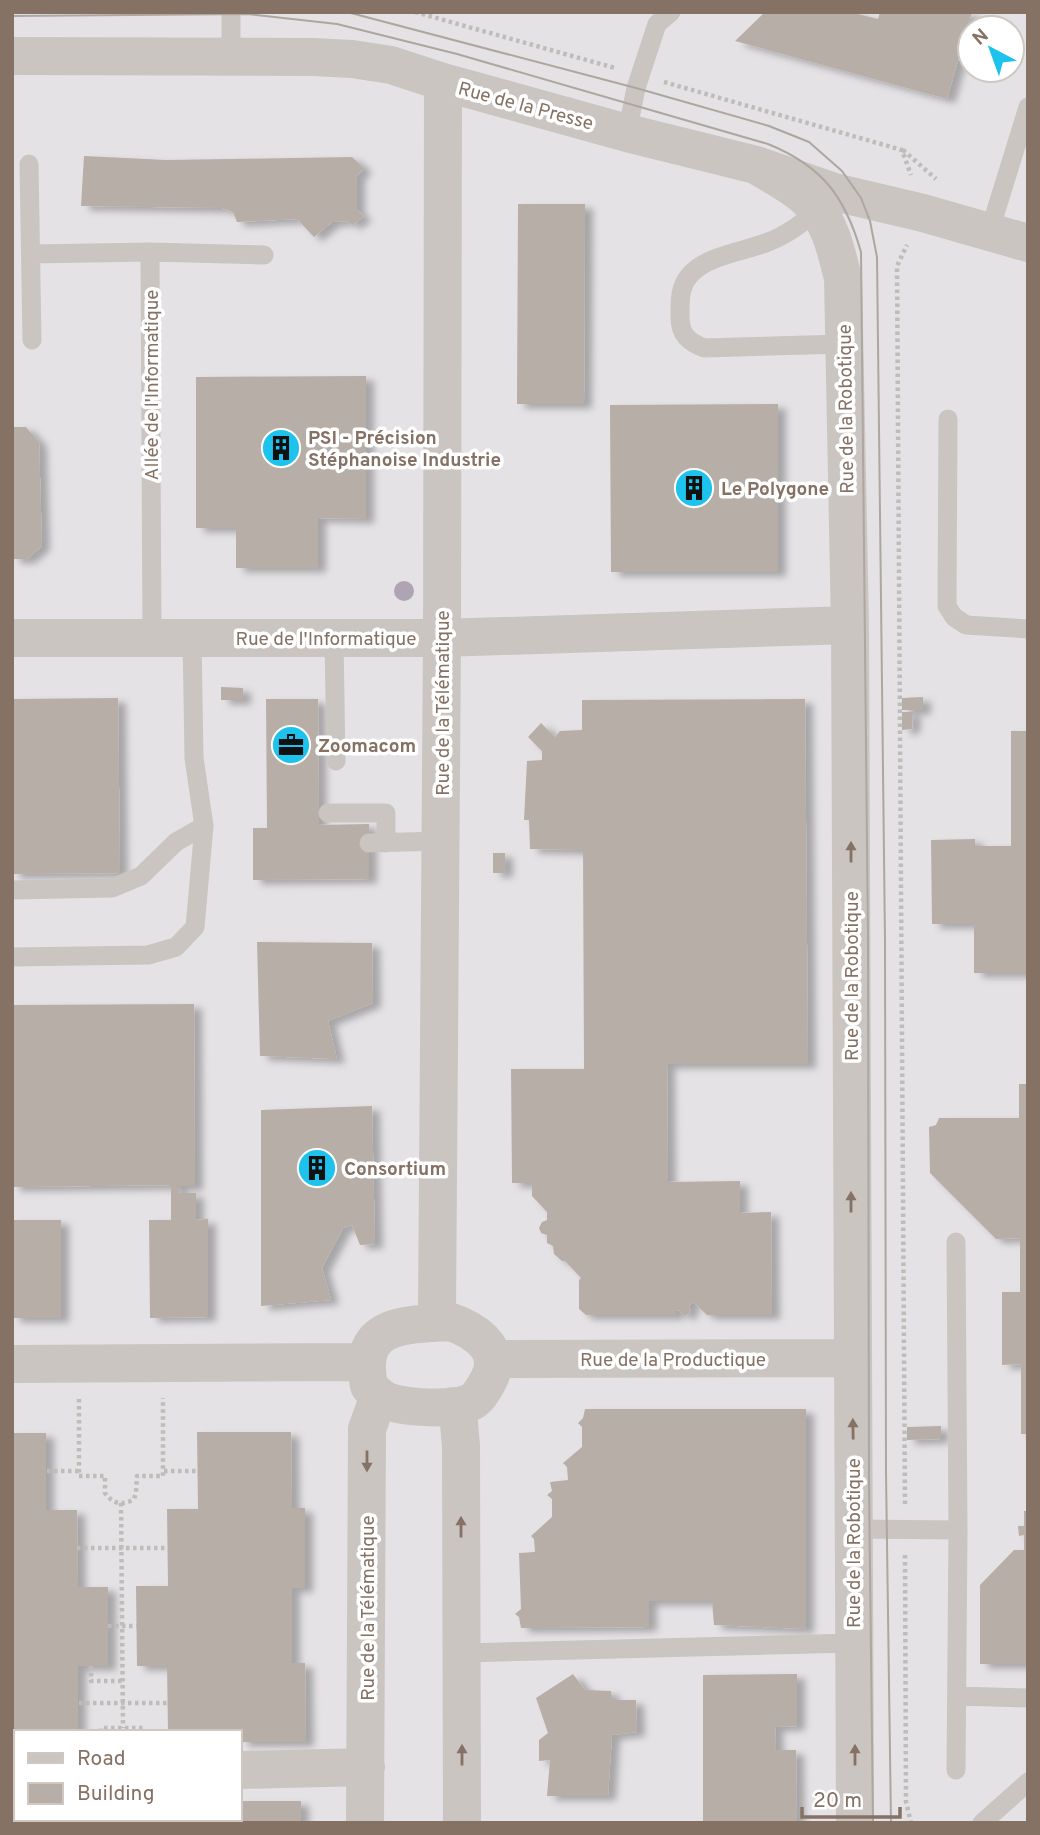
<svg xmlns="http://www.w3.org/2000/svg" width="1040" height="1835" font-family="Overpass,sans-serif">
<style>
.built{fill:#e4e2e4;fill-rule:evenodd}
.building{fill:#b7aea8;filter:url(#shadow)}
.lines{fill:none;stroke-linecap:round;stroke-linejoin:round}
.path{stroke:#bfbcb9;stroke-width:4.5;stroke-dasharray:3.5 3.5;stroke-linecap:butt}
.service{stroke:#cac5c1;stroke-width:19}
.minor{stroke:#cac5c1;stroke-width:38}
.tram{stroke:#aea6a0;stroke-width:2}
.tree{fill:#afa4b4}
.oneway{fill:#867264}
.labels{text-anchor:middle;stroke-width:7;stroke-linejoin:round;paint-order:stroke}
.street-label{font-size:19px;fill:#867264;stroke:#fff}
.poi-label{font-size:19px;font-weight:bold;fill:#867264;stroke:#fff;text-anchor:start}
</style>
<defs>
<filter id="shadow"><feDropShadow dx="8" dy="4.5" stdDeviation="3.5" flood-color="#0004"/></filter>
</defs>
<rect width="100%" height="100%" fill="#f3f3f7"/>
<path class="built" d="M12,12H1028V1823H12ZM970,28H1012V70H970ZM16,1732H240V1819H16Z"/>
<path class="building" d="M765,12H850L878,19L880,12H972L947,99L735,41Z
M84,156L166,160L352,157L364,168L357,176V210L364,216L353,225L347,221L332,222L314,237L297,219L237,222L233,212L222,208L81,206Z
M518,204H585L584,404H517Z
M366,376V519L318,518V568H236V528H196V377Z
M778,404V572H611L610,405Z
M12,427H26L39,442L42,546L27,559H12Z
M221,687L243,688V700H221Z
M923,697V710H902V698Z
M118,698L120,873L12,874V699Z
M266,699H318L319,825L369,824V879L253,880V828H267Z
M805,699L808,1064H667L668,1182L740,1181V1213L771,1212L772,1315H707L693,1302L689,1305L691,1312L686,1315H683L679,1310L676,1311V1315H586L579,1309V1280L581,1278L565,1261H562L554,1254L553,1246L547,1243V1235L541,1233L539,1228L542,1222L547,1220V1212L532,1196V1183H512L511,1069H584L583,850L530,849L529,820H524L527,761L542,760V751L528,737L541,723L555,737L560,731L582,730V700Z
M902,712H913L912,729L902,730Z
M1011,731H1028V973H974V924H932L931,840L975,839V846H1011Z
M493,853H505V873H493Z
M257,942L372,943L373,1003L328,1021L337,1059L260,1056Z
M194,1004L195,1186H179V1193H196V1220L208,1219V1317L150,1318L149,1220H171V1185L12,1187V1005Z
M1019,1084H1028V1434H1021V1364L1002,1365V1292H1020V1238L996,1239L930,1173L929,1127L936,1125L939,1118H1019Z
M372,1106L375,1244L360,1245L352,1225L343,1228L322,1268L331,1300L261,1306V1110Z
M12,1220H61V1318H12Z
M585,1409H806V1629L714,1625L712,1601H649V1627L521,1628L519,1617L515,1614L521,1609L519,1553L535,1552L534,1539L531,1536L552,1517V1499L547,1495L552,1491L550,1482L568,1480L567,1467L563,1463L582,1447V1427L578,1423L583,1418Z
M941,1426V1439L907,1440V1427Z
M197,1432H291L292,1508H305V1588H292V1663H305L306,1742H240V1732H168L167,1666H137L136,1586H168L167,1509H198Z
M12,1433H46V1510H77L78,1587H108V1666H78V1732H16V1744H12Z
M1024,1511H1028V1664H980V1585L1014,1550H1024V1535L1019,1536L1018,1526H1024Z
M573,1674L585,1690L611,1691L612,1700H636L637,1732L612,1735L608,1796H547L550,1760L539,1761V1740L548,1733L536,1698Z
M797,1674V1726L775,1727L776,1750H796L797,1823H703V1675Z
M240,1801H301V1823H12V1802H16V1819H240Z"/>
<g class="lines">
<path class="path" d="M415,12L615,68
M664,82L902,150L911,175
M903,150L936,179
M79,1399V1476H105V1493C113,1504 122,1506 134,1499L136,1492L137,1476H163V1398
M47,1471H79
M164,1471H197
M121,1503L123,1728
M905,1504L897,266L907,245
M77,1548H167
M905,1555L906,1802L911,1823
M108,1626H137
M91,1666V1681H123
M79,1703H168
M101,1732V1728H145V1732"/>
<path class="service" d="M231,12V57
M627,133L636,88L657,24L671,12
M29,164L32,340
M818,210C802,223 787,235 768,242C744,252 706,255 689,276C679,288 680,303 680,317C680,335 689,342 704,348L844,344
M989,233L1028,107
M150,252L264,255
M31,254L150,252L152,638
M948,419L947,606L954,617L966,625L1028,629
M334,638L336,761
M328,813H386V843
M369,843L441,841
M12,890L112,888L141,876L176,842L204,826L194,758L192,637
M12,957L148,955L176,947L195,927L204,826
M853,1529L958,1530L956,1242
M462,1653L854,1643
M957,1696L1028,1698
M956,1770L958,1530
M982,1823L1028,1782"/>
<path class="minor" d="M12,56L313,57L352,59L391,65L443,82L627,133L756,165L834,192L923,213L1028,243
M756,165C777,178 804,191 818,211C832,230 837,255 843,278L850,625L855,1823
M12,638H442L850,625
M451,1322C476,1331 505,1350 488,1381C484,1388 479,1398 471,1402C454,1411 403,1408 385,1400C379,1397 374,1392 369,1386C356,1322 405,1325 451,1322Z
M434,1323L437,1313L442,638L443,82
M494,1359L852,1358
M12,1364L357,1362L367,1365
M453,1406L458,1412L461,1446L462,1823
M240,1770L366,1767
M12,1775H16
M365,1823L367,1429L375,1407L386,1401"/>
<path class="tram" d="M347,12L636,88L769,126L809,142L842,171L861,198L870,221L877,257L885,941L886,1473L891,1823
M12,16L248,14L337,24L457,54L768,144C822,166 845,196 861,252L868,942L869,1484L873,1823"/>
</g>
<circle class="tree" cx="404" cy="591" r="10"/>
<defs><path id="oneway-solid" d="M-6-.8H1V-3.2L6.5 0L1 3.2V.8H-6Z" transform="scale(1.75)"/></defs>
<g class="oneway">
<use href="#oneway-solid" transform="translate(851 852) rotate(-90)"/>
<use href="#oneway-solid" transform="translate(851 1202) rotate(-90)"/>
<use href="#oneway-solid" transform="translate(853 1429) rotate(-91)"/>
<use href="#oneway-solid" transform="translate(367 1461) rotate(90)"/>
<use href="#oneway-solid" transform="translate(461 1527) rotate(-90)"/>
<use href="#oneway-solid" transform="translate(462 1755) rotate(-90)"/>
<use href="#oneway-solid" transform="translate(855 1755) rotate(-90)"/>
</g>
<defs>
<g id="building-disc" transform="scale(2.0125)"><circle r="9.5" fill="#1dc3ed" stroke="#fff"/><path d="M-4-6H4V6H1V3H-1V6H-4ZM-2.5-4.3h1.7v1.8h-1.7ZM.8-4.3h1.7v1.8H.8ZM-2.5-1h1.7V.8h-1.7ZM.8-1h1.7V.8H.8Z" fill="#111"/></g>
<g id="office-disc" transform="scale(2.0125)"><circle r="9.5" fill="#1dc3ed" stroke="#fff"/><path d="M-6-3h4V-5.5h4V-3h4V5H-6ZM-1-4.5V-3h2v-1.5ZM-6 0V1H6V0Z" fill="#111"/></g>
</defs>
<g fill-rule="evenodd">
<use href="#building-disc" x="281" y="448"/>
<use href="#building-disc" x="694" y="488"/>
<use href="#office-disc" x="291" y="745"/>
<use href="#building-disc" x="317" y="1168"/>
</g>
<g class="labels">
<g class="street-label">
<text transform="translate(526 105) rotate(15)" y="7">Rue de la Presse</text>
<text transform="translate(151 385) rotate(-90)" y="7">Allée de l'Informatique</text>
<text transform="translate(845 409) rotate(-91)" y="7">Rue de la Robotique</text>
<text x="326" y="645">Rue de l'Informatique</text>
<text transform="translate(442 703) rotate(-90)" y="7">Rue de la Télématique</text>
<text transform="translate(851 976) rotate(-90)" y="7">Rue de la Robotique</text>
<text x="673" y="1366">Rue de la Productique</text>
<text transform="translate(853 1543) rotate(-90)" y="7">Rue de la Robotique</text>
<text transform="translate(367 1608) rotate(-90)" y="7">Rue de la Télématique</text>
</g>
<g class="poi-label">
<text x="308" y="444">PSI - Précision<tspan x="308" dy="22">Stéphanoise Industrie</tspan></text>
<text x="721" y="495">Le Polygone</text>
<text x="318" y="752">Zoomacom</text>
<text x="344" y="1175">Consortium</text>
</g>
</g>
<rect width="1040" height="1835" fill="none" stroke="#867264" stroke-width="28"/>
<rect x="14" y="1730" width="228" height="91" fill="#ffffff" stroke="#cfc7c1" stroke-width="2"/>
<rect x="28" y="1753" width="35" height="10" fill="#cac5c1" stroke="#cfc7c1" stroke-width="2"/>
<text x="77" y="1765" font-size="21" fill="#867264">Road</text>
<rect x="28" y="1783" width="35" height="21" fill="#b7aea8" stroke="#cfc7c1" stroke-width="2"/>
<text x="77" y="1800" font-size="21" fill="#867264">Building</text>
<g transform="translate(991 49) rotate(319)"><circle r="33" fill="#ffffff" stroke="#cfc7c1" stroke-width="2"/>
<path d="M0-5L12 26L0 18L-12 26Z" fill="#1dc3ed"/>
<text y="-10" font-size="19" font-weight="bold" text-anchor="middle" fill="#867264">N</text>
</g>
<path d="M802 1807v10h98v-10" fill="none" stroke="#867264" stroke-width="3.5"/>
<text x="813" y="1807" font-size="21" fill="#867264" stroke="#ffffff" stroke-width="5" paint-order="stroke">20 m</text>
</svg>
